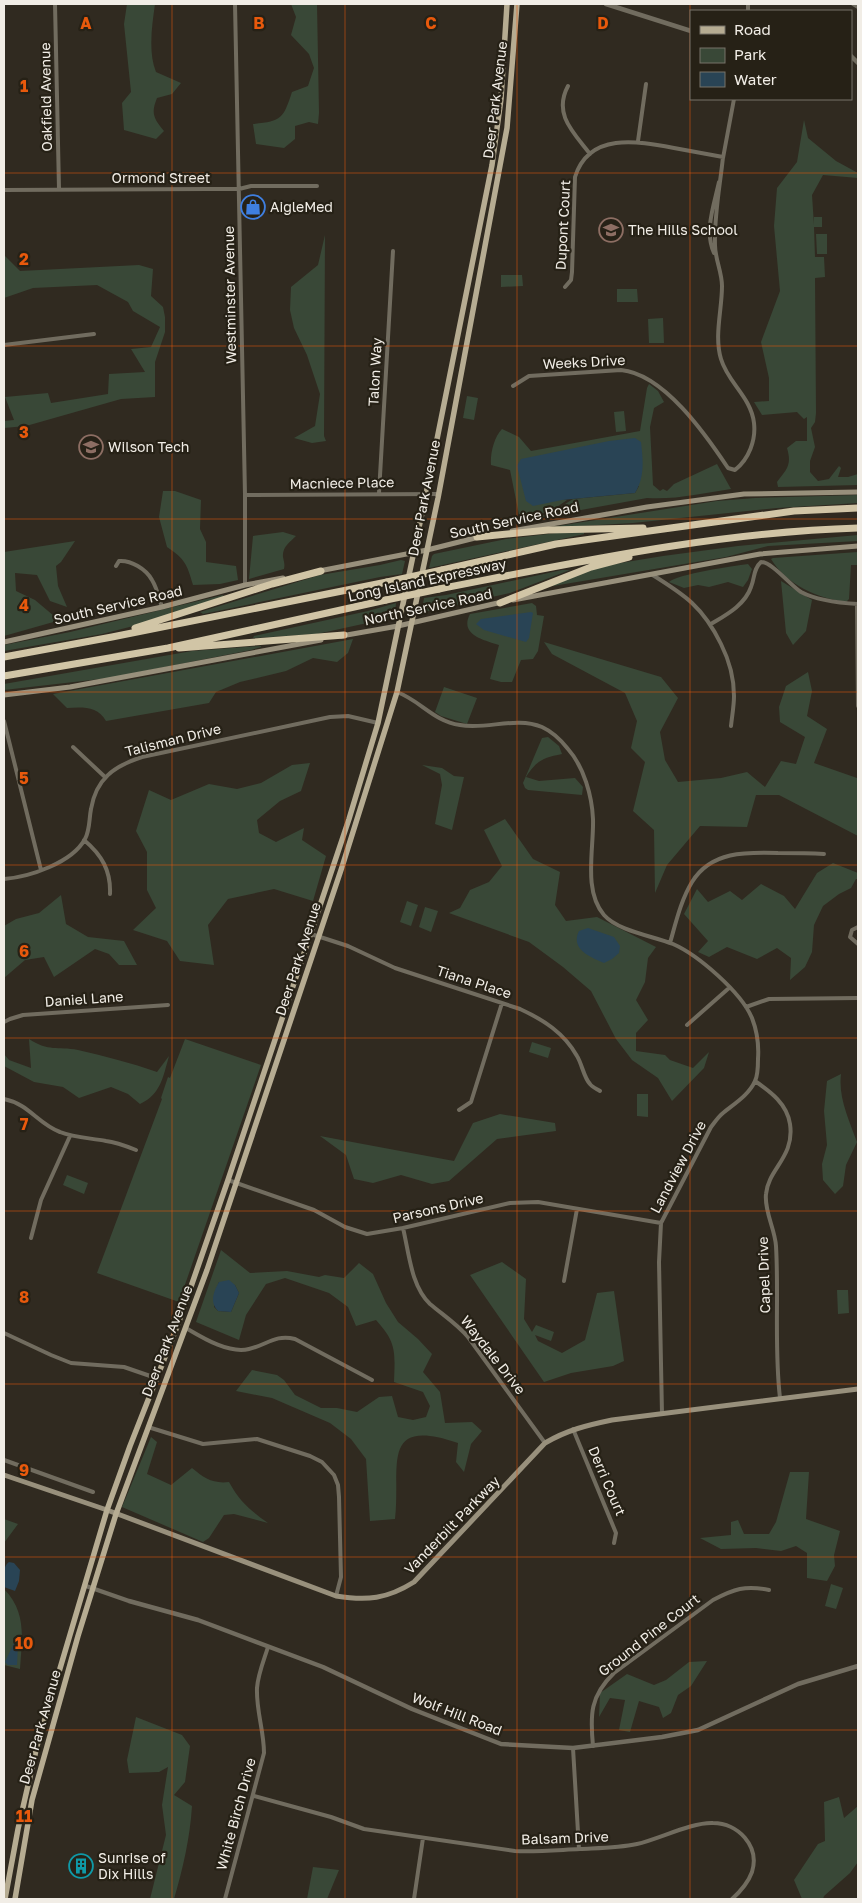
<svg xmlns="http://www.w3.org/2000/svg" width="862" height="1903" font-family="'Golos Text',sans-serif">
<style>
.green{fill:#394837;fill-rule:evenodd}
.water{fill:#294455}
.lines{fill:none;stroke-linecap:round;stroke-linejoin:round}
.minor{stroke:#716c5f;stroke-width:4}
.tertiary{stroke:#716c5f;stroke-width:4.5}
.secondary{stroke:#98907c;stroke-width:5}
.primary{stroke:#b6ac92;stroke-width:5.5}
.motorway{stroke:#d1c5a6;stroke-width:7}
.motorway-bridge{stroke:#d1c5a6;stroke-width:7}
.grid{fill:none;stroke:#e8590c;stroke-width:1;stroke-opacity:0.55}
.labels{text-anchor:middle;stroke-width:4.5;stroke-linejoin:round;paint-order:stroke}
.street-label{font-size:14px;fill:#f1ede6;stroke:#262116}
.poi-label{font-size:14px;fill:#f1ede6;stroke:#262116;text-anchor:start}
.grid-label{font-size:16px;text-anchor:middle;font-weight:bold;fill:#e8590c;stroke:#262116;stroke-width:4.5;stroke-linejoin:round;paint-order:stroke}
</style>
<rect width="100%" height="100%" fill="#302a20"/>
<path class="green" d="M127,4H155C152,25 148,52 156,72L181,83L172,94L157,98C151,113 153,118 164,131L156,139L124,130L122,103L131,92L124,24Z
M291,4H317L319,113L318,124L309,122L295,126V139L284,148L256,144L253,124C282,121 283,119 292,92L308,86L314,68L309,54L291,35L296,17Z
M804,120L808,138L836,161L858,173V178L823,175L812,195L814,225V217H822V227H814L815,257H824L825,277L815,278L816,413L815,422L811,428L815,447L810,461V472L818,481L829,479L839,466L841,468L838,477H848L858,474V485L778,487L777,482C787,469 792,465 787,448L796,441H807V417L804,419L797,412L762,415L754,402L769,401V378L761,342L780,291L774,226L777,188L797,162Z
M816,234H827V254H817Z
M325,235L324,436L326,441L312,443L294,438L315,426L320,394L307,355L294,328L290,310L291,287L318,265Z
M4,255L20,271L139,265L153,269L151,296L163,307L165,317V332L155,362V397L121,399L26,426L4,428V421L14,420L5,397L48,393L51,403L108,394L109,374L145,372L131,349L151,347L160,327L133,311L128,302L97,285L33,288L4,298Z
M501,275H522L523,286L501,287Z
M617,289H637L638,302H617Z
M663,318L664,343H649L648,319Z
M649,384L658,391L664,402L654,408L650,427L653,485L660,491L663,489L667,491L674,484L717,464L731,489C703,493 675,500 647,498L537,518L557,509L573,499L635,493L639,486L562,500H567C555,509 534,520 519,515L510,470L491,465C490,454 494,437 502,429L519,437L531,451L640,431L647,388Z
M467,396L478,398L474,420L463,418Z
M624,411L626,431L616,432L614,412Z
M163,491H175L201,500L200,529L206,542V562L236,566L238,580L220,584L193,585C187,564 185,559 167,547L159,517Z
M858,495V503L777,508L633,523L545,528L717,501L755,498Z
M283,532L296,536C290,542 282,547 283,557C284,562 285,564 284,569L249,579L253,536Z
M584,532V534L580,535L429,568L432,556L434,554L506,539L556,533Z
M858,535V541L768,546L726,557L541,588L602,566L663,556L738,546Z
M75,541L61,562L56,566L58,586L67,607L50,601L37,575L15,573L16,591L35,600L54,616L64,619L4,636V552Z
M858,552V565H851L849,599L846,602C817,598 787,585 771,559L773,558Z
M401,560L405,561L402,574L380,577L203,614L200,612L320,575L380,565Z
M748,564L752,569L748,580L743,587L728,582L709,587L698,585L684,588L669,582C678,574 733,566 748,564Z
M562,570H570L510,593L424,612L422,610L424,598L446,595Z
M781,581L812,600L806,631L793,645L786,633Z
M223,595L224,597L153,621L102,634L4,651V645L70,632Z
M396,603L395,614L390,618L317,634L253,638L254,636L368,611Z
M532,603L536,606L537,615L544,616L538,651L533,659L521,660L512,682H501L490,679L499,645C484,640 459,635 470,614Z
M353,639L348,653L337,662L313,658L286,671L240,682L216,692L209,703L106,721C98,706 82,707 67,708L53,694Z
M544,642L661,677L678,698L660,732L665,760L678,782L721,778L747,772L765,787L781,761L796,764L805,737L780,722L779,707L786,686L808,672L812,691L807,716L827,729L814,763L857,778L858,777V836L779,795H756L747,827L700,826L667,865L655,893L654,830L633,811L645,762L631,748L637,721L625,693L552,654Z
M261,646V647L251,650L109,678L4,690V684L192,651Z
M444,687L477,698L467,724L441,716L435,712Z
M548,737L559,746L562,754C543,758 537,760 526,777L539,781L575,778L583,787L582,795L528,790L525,788L523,783L542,738Z
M310,763L301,791L280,801L257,820L259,833L276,842L304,828L302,840L326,856L313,901L274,889L228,899L208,925L214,965L180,961L167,941L133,930L156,908L147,890V852L136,831L149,790L171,800L209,784L237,789L261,783L292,765Z
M422,765L442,768L454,776L464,777L452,830L435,824L442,785L440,774Z
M505,819L533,859L560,872L555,905L566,921L597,917L656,947L648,958L645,982L636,1000L648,1020L636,1033V1051L665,1055L670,1060L693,1068L709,1052L704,1068L672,1101L658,1078L632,1060L616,1039L591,991L563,967L529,942L449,913L460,908L470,890L489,882L502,866L484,830Z
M833,863L858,873V879H856L851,888L839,894L823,906L814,925L812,952L805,967L790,980L791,958L777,948L757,959L727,947L709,957L698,952L708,941L684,914L697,889L708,902L730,891L742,900L761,884L784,896L795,909L817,873Z
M61,895L66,924L88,937L124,941L137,965H119L109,954L95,949L54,977L44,957L25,960L4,978V926L16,919L39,913Z
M407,901L418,905L411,926L400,922Z
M425,907L438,911L431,932L419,927Z
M29,1039C49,1052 57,1046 78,1050C105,1056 131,1063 157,1072L169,1056C163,1077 161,1094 140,1104L128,1094L111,1087L79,1098L63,1087L34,1082L4,1066V1054L9,1060L31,1068Z
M185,1039L261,1065L179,1302L97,1273L162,1099L161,1098L168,1077L170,1078Z
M532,1042L551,1048L548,1058L529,1052Z
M841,1074C838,1097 849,1120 857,1142L846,1165L843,1186L835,1194L823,1180L822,1164L827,1145L824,1111L827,1081Z
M637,1094H648V1117L637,1116Z
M500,1114L555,1123L556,1131L497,1139L449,1181L432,1184L401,1175L373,1183L354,1179L346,1155L320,1136L454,1161L473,1123Z
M67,1175L88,1183L84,1194L63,1185Z
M221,1250L250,1273L287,1271L319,1277L325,1275L344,1278L359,1263L373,1274L386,1303L398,1322L418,1339L432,1354L423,1372L440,1392L445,1423L472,1422L482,1431L471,1444L464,1472L456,1462L458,1443C379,1416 401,1467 395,1519L370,1521L366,1459L351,1439L330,1423L272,1398L236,1391L252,1370L277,1375L284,1380L295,1395L321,1408H337L357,1412L379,1397L392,1396L398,1417L413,1420L426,1417L430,1406L423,1392L394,1382C395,1352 397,1343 376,1320L356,1326L348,1307L329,1293L285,1278L266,1284L246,1315L239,1340L196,1322ZM219,1282L235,1285L239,1293L231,1312L218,1311L214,1307V1295Z
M502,1262L526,1279L524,1319L532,1332L536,1325L554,1332L551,1341L535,1335L538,1341L562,1353L585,1340L597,1293L614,1291L624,1361L613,1366L571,1373L544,1382L470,1275Z
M837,1290H848L849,1313L838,1314Z
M151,1437L157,1442L147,1474L171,1485L192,1468C204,1478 213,1484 229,1482C240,1502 250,1510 268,1523L234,1514L224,1515L209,1538L203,1542L122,1507Z
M790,1472H809L806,1519L840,1531L834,1555L835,1566L827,1581L807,1578V1553L796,1546L781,1551L756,1548L721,1549L700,1538L731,1535V1522L738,1520L744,1534H769L776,1522Z
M4,1519L18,1524L4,1543Z
M831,1584L843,1588L836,1609L825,1606Z
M4,1589C27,1612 22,1639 20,1669L4,1665Z
M707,1661L691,1686L678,1695L671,1713L663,1718L659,1707L639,1701L630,1732L619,1730L625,1700L610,1698L599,1717L600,1693L627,1674L654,1685L666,1680L689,1662Z
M136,1717L182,1735L190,1746L185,1782L174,1795L192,1806C190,1838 183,1868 174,1899H150L166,1835L162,1805L168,1767L159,1772L129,1773L127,1760Z
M839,1797L844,1818L858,1806V1862L850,1873L824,1896L823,1899H802L794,1880L818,1844L825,1841L824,1802Z
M313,1867L339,1870L327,1899H307Z"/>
<path class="water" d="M635,438L641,442C643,460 645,477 635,493L562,500L533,506L526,501L517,466L521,459L609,441Z
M531,612L533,613L529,638L526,642L484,630L476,624L481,619Z
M588,928L614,937L620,946L619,953L612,959L604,963C590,957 570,949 579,931Z
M229,1280L235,1285L239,1293L231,1312L218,1311C209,1302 214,1291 219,1282Z
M9,1562L14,1563L20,1570L19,1581L15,1591L4,1587C4,1578 2,1567 9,1562Z
M14,1643H17L18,1645L17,1665H8L5,1662Z"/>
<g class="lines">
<path class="minor" d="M55,4L59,189
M235,4L245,495V585
M853,4L858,7
M748,11V4
M568,86C553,114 573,132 590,154
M638,141L646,84
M723,158L734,99
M4,190L207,189H239L251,186H317
M714,253C704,231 714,205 719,182
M565,287L571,280L572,272L575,177C589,132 637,141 674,148C690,151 707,154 723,157
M4,345L94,334
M513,386L529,376L621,370C664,374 706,435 728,468L735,470C749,459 756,440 754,423C751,397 728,383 721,359C714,336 722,310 722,286C722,272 715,259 715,245C714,216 720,186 723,157
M379,493L393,251
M245,495L439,494
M116,566L119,561C131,560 146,569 152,580C157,588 159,598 162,607
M651,574C685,595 703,607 721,644C729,660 734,677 734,696C734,706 732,716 731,726
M857,604L858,706
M711,624C726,615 745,605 751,587C755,578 753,569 761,562C772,562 790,585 801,592C818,601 840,603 858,604
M397,692C421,701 433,721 460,725C487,730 516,716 542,727C553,732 561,740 568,749C584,767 592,796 593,819C594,849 583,891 604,915C618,931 653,936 673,944C698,955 741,992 752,1018C757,1031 759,1045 758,1059C758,1066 758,1075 755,1081C749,1095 734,1104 723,1113C718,1117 715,1122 711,1127L661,1223L659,1262L662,1414
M4,721L41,870
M73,747L105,777
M84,840C102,855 111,871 110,894
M4,879C29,877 72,863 85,839C90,830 89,819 91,809C96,779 114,766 142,757L330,717L348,716L378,723
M858,927L852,930L850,937L858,944
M311,934L348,946L395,968L520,1009C544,1020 564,1033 577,1056C582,1064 584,1078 590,1084C592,1087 597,1089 600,1091
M670,943C676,922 681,900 692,882C711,851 746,852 778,853C793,853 808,853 824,854
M746,1007L769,999L858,998
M4,1022L10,1019L23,1015L168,1005
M687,1025L729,988
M755,1081C771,1092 787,1104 790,1124C795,1157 768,1169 766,1194C764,1211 775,1229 776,1246C779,1297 774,1348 780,1398
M4,1099C29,1104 38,1124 60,1132C75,1138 91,1138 106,1141C116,1142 126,1146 136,1150
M459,1110L471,1102L502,1003
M228,1180L314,1210L345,1227L367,1234L403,1228L510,1203L538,1202L661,1223
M403,1228C409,1253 411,1286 430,1304C443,1315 457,1324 468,1337L545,1443
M31,1238L41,1200L70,1136
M564,1281L577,1209
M186,1328C203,1338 229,1354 249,1349C267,1345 275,1334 295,1339L372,1380
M4,1333L51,1355L71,1363L124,1367L156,1378
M148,1427L203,1444L257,1439L310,1456L322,1462L334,1475L338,1485L339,1497L341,1577L336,1596
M573,1429L616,1533L614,1543
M4,1460L93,1492
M593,1746C590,1715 590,1696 614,1673L713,1600C734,1589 745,1585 769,1590
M573,1748L579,1849
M254,1796L331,1817L364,1829L515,1851C537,1852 558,1850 580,1849C599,1848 618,1848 637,1844C659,1839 692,1822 713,1823C738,1823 760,1846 752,1872C748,1883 741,1891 732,1899
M225,1899L264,1753C264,1731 256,1710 257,1688C258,1674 264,1660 268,1647
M414,1899L423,1838"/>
<path class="tertiary" d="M606,4L691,31
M851,56L858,63
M86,1586L129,1601L198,1620L323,1667L412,1709L501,1744L573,1748L662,1737L698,1730L798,1684L858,1666"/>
<path class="secondary" d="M512,531L647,507L744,494L858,492
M319,571L427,550L479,537
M513,600L760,554L858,546
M341,636L398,626L502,602
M4,642L162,607L245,585L283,578
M4,695L70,687L321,640
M4,1475L107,1510L336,1596C367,1601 387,1599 414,1582L545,1443C567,1430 588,1425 612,1420L858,1389"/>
<path class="primary" d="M5,1899L18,1829L37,1746L107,1510L130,1446L178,1324L228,1180L349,819L378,723L426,494L492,165L501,99L507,4
M15,1899L32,1800L78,1636L116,1514L207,1270L342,867L397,692L438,498L507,128L517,4"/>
<path class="motorway" d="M477,537L548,530L643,528
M442,570L556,544L620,535L794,511L858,508
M439,589C578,562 717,532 858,528
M500,603L591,567L629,557
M135,628L272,584L321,571
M179,648L344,635
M4,657L112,637L387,582
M4,676L168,648L386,600"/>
<path class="motorway-bridge" d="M387,582L442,570
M386,600L439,589"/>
</g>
<path class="grid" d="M172,4V1899M345,4V1899M517,4V1899M690,4V1899M4,173H858M4,346H858M4,519H858M4,692H858M4,865H858M4,1038H858M4,1211H858M4,1384H858M4,1557H858M4,1730H858"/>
<defs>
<g id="shop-ring" transform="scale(1.25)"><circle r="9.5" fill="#262116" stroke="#3f7fe0" stroke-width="1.5"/><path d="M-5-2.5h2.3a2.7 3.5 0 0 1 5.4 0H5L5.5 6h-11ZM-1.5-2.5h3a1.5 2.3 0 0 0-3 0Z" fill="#3f7fe0"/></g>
<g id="school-ring" transform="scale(1.25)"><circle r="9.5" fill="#262116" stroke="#8d6e63" stroke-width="1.5"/><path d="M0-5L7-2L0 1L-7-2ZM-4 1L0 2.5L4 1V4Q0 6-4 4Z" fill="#8d6e63"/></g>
<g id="building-ring" transform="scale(1.25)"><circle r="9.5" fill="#262116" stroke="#0f9aa8" stroke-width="1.5"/><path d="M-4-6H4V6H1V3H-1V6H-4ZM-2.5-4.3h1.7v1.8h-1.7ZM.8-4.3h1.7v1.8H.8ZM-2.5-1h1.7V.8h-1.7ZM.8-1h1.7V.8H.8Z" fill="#0f9aa8"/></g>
</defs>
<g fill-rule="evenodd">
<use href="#shop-ring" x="253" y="207"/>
<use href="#school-ring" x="611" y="230"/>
<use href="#school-ring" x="91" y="447"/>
<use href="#building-ring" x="81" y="1866"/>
</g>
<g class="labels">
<g class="street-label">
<text transform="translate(46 97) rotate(-91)" y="5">Oakfield Avenue</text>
<text transform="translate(495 100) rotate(-83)" y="5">Deer Park Avenue</text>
<text x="161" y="183">Ormond Street</text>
<text transform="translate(563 225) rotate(-87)" y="5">Dupont Court</text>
<text transform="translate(230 295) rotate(-91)" y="5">Westminster Avenue</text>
<text transform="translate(584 362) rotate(-3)" y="5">Weeks Drive</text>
<text transform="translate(375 372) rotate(-87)" y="5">Talon Way</text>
<text transform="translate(342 483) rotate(-1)" y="5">Macniece Place</text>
<text transform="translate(424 498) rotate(-79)" y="5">Deer Park Avenue</text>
<text transform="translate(514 520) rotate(-12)" y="5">South Service Road</text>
<text transform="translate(427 580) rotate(-12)" y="5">Long Island Expressway</text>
<text transform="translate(118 605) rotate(-13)" y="5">South Service Road</text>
<text transform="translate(428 607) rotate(-12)" y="5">North Service Road</text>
<text transform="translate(173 740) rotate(-14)" y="5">Talisman Drive</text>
<text transform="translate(298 959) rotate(-72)" y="5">Deer Park Avenue</text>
<text transform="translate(474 982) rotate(18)" y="5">Tiana Place</text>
<text transform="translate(84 999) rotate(-4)" y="5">Daniel Lane</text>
<text transform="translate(678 1167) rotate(-62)" y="5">Landview Drive</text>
<text transform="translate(438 1208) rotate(-13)" y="5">Parsons Drive</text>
<text transform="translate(764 1275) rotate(-92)" y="5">Capel Drive</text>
<text transform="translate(167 1341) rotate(-69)" y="5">Deer Park Avenue</text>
<text transform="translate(493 1355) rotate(52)" y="5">Waydale Drive</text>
<text transform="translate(607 1481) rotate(67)" y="5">Derri Court</text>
<text transform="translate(452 1525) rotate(-46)" y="5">Vanderbilt Parkway</text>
<text transform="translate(649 1635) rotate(-38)" y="5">Ground Pine Court</text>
<text transform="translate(457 1714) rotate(21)" y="5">Wolf Hill Road</text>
<text transform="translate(40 1727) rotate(-74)" y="5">Deer Park Avenue</text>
<text transform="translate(236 1814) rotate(-75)" y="5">White Birch Drive</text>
<text transform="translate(565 1838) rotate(-2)" y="5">Balsam Drive</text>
</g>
<g class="poi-label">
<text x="270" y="212">AigleMed</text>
<text x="628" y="235">The Hills School</text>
<text x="108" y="452">Wilson Tech</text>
<text x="98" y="1863">Sunrise of<tspan x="98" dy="16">Dix Hills</tspan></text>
</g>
</g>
<g class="grid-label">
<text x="86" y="29">A</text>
<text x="259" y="29">B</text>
<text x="431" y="29">C</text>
<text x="603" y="29">D</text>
<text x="24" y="92">1</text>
<text x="24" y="265">2</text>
<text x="24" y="438">3</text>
<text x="24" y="611">4</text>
<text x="24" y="784">5</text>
<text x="24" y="957">6</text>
<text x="24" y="1130">7</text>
<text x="24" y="1303">8</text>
<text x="24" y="1476">9</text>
<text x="24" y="1649">10</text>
<text x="24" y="1822">11</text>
</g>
<rect width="862" height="1903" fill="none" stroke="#f1ede6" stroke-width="10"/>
<rect x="690" y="10" width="162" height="90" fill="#262116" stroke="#777369"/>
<rect x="700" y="26" width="25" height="8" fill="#b6ac92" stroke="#777369"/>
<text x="734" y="35" font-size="15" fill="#f1ede6">Road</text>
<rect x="700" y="48" width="25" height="15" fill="#394837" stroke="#777369"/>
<text x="734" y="60" font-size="15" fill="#f1ede6">Park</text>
<rect x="700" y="72" width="25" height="15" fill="#294455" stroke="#777369"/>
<text x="734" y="85" font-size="15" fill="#f1ede6">Water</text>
</svg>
